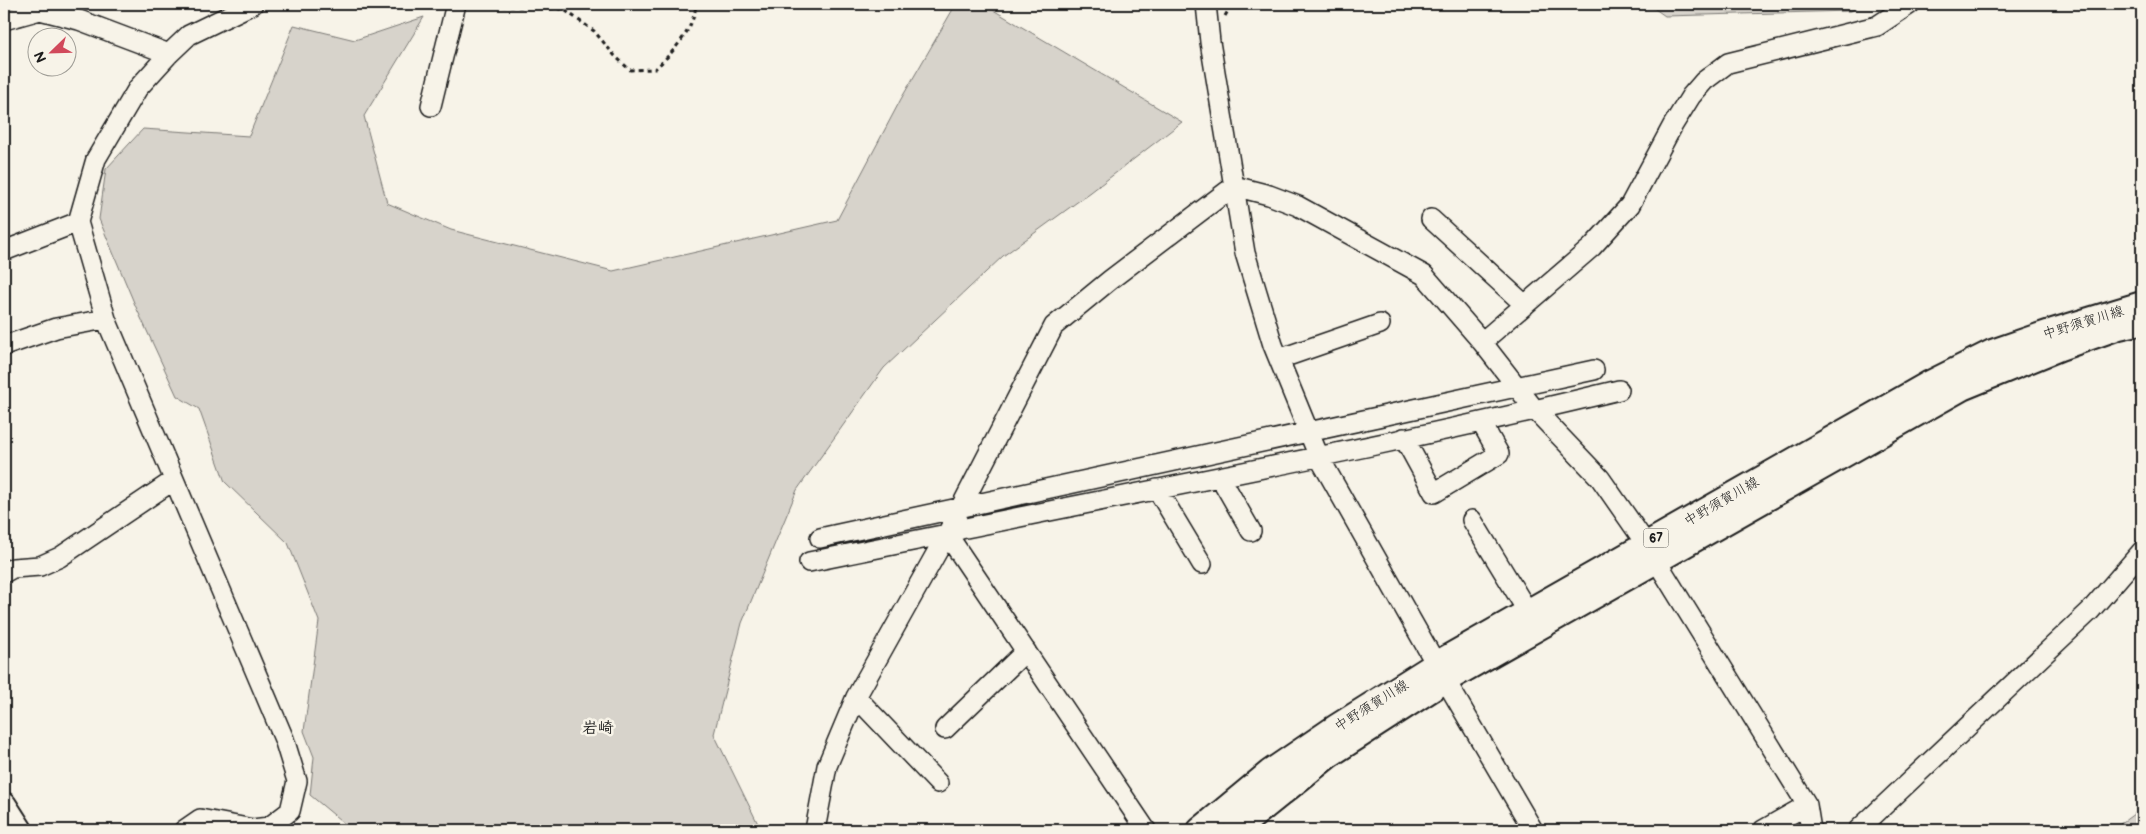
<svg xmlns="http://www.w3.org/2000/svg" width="2146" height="834" font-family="'Balsamiq Sans','Klee One',sans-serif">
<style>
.green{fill:#d7d3cb;stroke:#7a7874}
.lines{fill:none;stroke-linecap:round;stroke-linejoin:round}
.minor-casing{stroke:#1c1c1c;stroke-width:22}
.major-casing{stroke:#1c1c1c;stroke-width:28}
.path{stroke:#1c1c1c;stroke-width:3;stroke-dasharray:4 4;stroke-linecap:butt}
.minor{stroke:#f7f3e8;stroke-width:19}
.major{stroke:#f7f3e8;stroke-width:24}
.labels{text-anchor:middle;stroke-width:5;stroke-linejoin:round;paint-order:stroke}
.shield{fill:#f7f3e8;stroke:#5e5c59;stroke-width:1}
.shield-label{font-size:12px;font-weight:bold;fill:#1c1c1c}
.street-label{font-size:14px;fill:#1c1c1c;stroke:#f7f3e8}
.quarter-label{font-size:16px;font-weight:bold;fill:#1c1c1c;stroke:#f7f3e8}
</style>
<rect width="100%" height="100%" fill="#f7f3e8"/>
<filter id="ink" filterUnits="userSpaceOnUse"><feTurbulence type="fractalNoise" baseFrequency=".02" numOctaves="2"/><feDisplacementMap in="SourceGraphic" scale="10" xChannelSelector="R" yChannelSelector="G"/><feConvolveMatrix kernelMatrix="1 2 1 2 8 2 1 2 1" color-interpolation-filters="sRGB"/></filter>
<g filter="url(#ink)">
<path class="green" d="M956,4H983L1182,122L1091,192L1003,256L884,368L797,490L742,623L714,734L761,830H352L310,795L314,757L304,731L319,621L288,543L225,482L199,409L177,396L135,305L99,219L106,169L143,129L249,136L294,25L355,40L424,17L364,116L387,203L451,230L613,271L837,220L901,99Z
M1648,4H1862L1851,11L1665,16Z
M2142,808V830H2112Z"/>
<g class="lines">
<g class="minor-casing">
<path id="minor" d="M1206,4L1210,42L1245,253L1273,345L1319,457L1436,664L1533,830
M4,20L40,10L79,20L169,54
M431,106L456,4
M1431,219L1525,305
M4,251L78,222
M1482,342L1592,247L1630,205L1673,125L1691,96L1704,81L1728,63L1877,26L1910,4
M4,346L56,328L106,319
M1279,359L1380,324
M1404,438L1434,493L1499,454L1481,422
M1220,477L1251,531
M1157,489L1202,564
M1472,520L1528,612
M947,534L1146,830
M820,538L1594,370
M809,562L947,534L961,529C1181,484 1401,443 1619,390
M4,573L13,568L40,566L60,557L174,480
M856,697L938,783
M945,729L1026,651
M184,830L200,819L253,829L269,827L290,811L297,781L284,739L106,319L78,222L96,159L138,88L169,54L189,35L253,4
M815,830L827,766L856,697L947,534L1054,326L1110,280L1234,186L1269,195L1298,206L1424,275L1482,342L1535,410L1600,478L1646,544L1807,805L1811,830
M1763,830L1807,805
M1858,830L2090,611L2142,551"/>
</g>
<g class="major-casing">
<path id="major" d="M4,805L20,830
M1200,830L1270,772L1336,727L1436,664L1930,383L1992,352L2053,331L2142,304
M1236,830L1328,756L1446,680L1962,388L2060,348L2119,327L2142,322"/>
</g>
<path class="path" d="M478,4L563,9L594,31L615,56L630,70L655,69C673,52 694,30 696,4
M1225,16L1228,11V4"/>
<use href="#minor" class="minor"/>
<use href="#major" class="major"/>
</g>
</g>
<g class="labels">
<rect class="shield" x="1643.5" y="528.5" width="25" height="19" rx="4"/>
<g class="shield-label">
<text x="1656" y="542">67</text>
</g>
<g class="street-label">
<text transform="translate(2083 322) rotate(-17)" y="5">中野須賀川線</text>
<text transform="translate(1721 501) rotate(-30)" y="5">中野須賀川線</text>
<text transform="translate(1371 705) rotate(-32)" y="5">中野須賀川線</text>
</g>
<g class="quarter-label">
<text x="598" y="733">岩崎</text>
</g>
</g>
<rect width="2146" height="834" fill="none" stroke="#f7f3e8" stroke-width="20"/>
<rect x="10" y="10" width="2126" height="814" fill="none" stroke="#1c1c1c" stroke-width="2" filter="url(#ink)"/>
<g transform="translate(52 52) rotate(247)"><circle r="24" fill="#f7f3e8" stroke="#9f9d96"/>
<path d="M0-4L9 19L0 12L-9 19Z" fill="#d1495b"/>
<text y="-8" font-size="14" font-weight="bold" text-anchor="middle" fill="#1c1c1c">N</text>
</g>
</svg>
